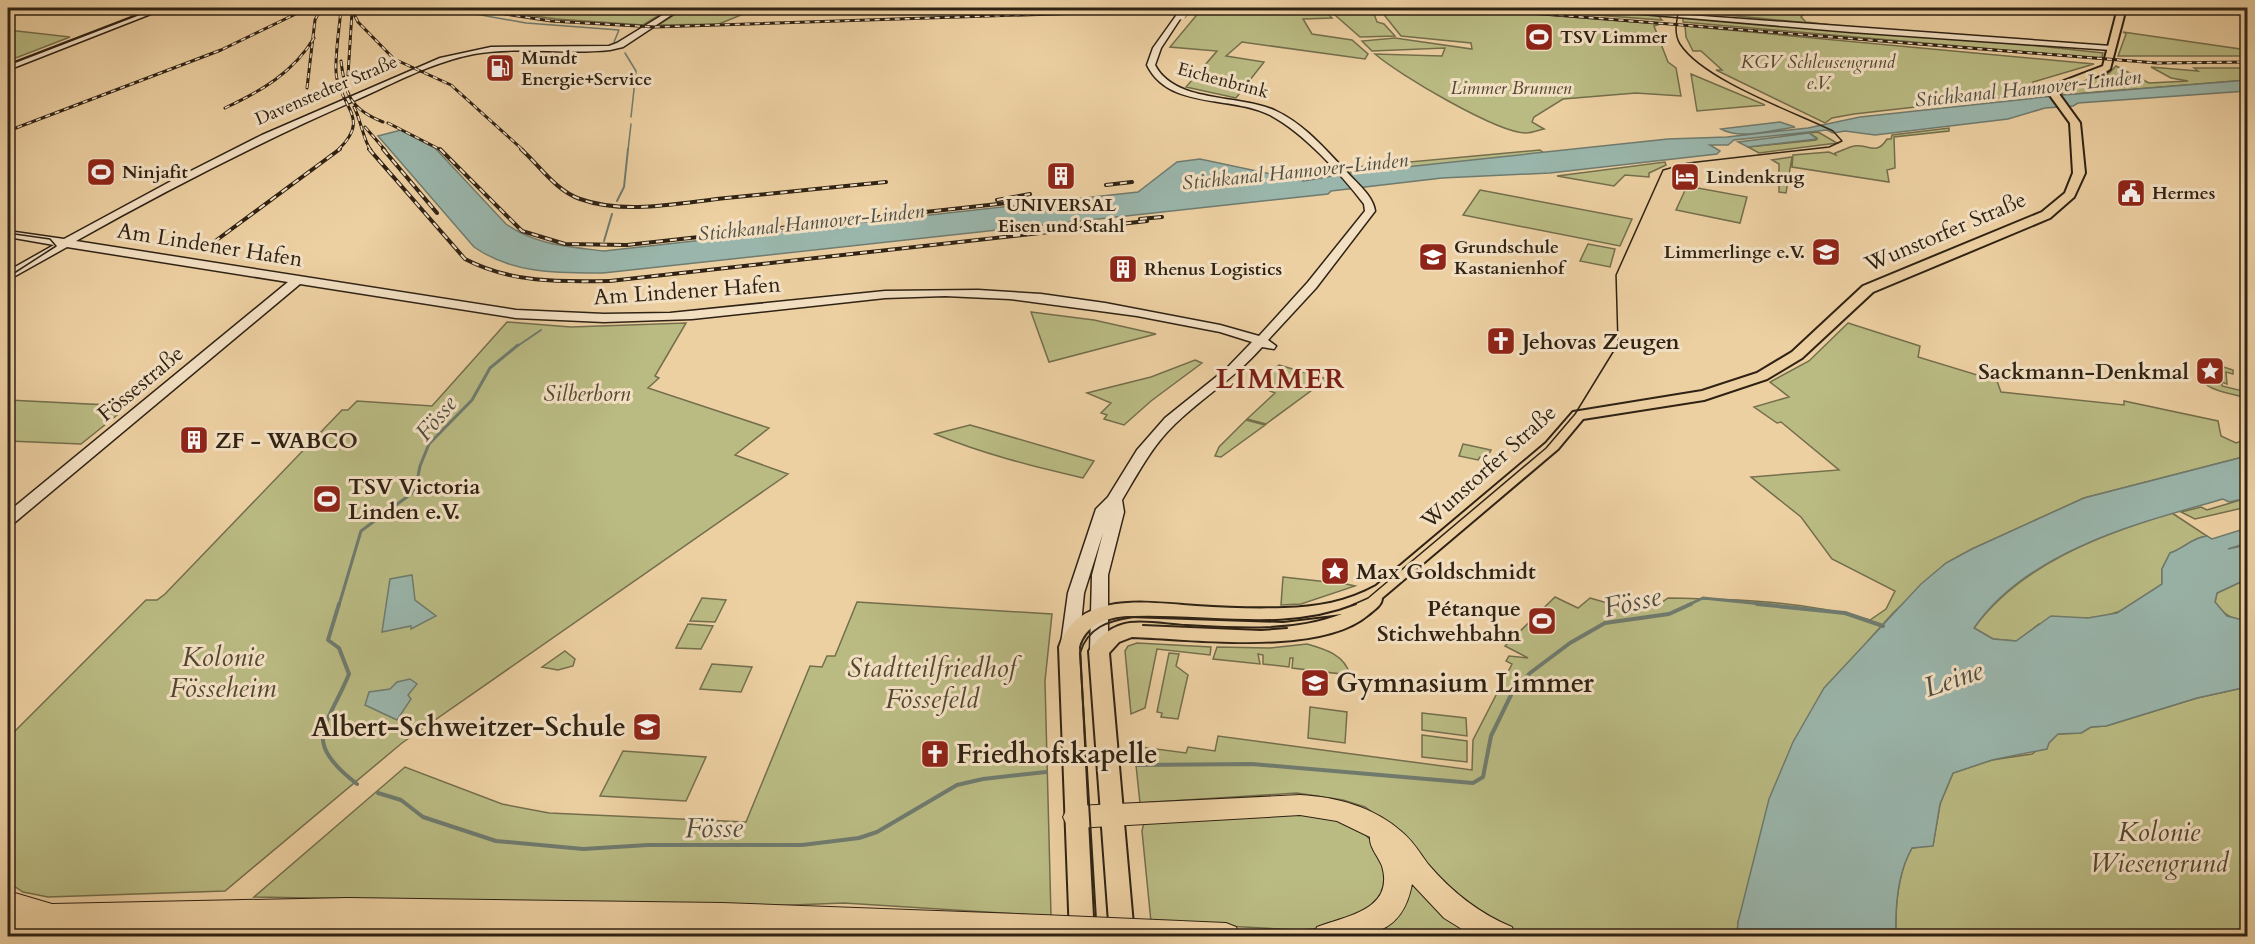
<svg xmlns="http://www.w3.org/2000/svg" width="2255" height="944" font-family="Cardo,serif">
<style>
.green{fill:#babb83;stroke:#746e4c;stroke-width:1.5}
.water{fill:#9ab6ac;stroke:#6f7b6f;stroke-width:1.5}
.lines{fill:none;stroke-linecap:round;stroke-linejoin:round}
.stream-far3{stroke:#6f7b6f;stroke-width:1.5}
.stream-far2{stroke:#6f7b6f;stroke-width:2}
.stream-far1{stroke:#6f7b6f;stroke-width:3}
.stream{stroke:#6f7b6f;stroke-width:4}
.secondary-casing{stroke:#2f2214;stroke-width:3}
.primary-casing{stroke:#2f2214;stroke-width:4}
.highway-casing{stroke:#2f2214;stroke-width:2}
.secondary{fill:#f3e0c3;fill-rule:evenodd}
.primary{fill:#edd0a2;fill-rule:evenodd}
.highway{fill:#edd0a2;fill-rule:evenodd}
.tram-far1{stroke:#2f2214;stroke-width:1.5}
.tram{stroke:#2f2214;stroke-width:2}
.rail-far1-casing{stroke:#2f2214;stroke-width:3}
.rail-casing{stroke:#2f2214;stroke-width:4}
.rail-far1{stroke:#f3e0c3;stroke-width:1.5;stroke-dasharray:5;stroke-linecap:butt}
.rail{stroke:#f3e0c3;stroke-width:2;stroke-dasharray:7;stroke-linecap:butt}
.secondary-bridge-casing{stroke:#2f2214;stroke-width:10;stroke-linecap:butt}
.highway-bridge-casing{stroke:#2f2214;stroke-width:28;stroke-linecap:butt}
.secondary-bridge{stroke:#f3e0c3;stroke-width:9}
.highway-bridge{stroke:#edd0a2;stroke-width:26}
.labels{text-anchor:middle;stroke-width:6;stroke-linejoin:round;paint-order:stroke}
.far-poi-label{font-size:18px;font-weight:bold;fill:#2f2214;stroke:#f3e0c3;text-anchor:start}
.far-park-label{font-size:18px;font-style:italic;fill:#524830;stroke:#f3e0c3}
.far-street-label{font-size:18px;fill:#2f2214;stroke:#f3e0c3}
.far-water-label{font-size:20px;font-style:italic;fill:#4f4e42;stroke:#f3e0c3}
.street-label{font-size:22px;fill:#2f2214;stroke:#f3e0c3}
.poi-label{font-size:22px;font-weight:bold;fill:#2f2214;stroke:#f3e0c3;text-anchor:start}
.park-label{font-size:22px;font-style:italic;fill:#524830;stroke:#f3e0c3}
.water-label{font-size:24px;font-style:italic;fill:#4f4e42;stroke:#f3e0c3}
.near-park-label{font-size:27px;font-style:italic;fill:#524830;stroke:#f3e0c3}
.near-poi-label{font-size:27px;font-weight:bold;fill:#2f2214;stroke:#f3e0c3;text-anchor:start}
.district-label{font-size:28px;font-weight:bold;letter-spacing:1.5px;fill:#7a1f14;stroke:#f3e0c3}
.near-water-label{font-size:28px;font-style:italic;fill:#4f4e42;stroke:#f3e0c3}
</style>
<rect width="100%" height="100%" fill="#edd0a2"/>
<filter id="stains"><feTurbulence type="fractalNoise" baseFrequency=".00333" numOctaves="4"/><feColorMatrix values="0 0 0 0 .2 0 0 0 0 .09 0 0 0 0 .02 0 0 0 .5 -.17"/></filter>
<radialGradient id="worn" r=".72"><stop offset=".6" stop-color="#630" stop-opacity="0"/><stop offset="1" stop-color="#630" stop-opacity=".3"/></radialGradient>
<path class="green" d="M479,8H671L643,25L556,19Z
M685,8H758L719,24L658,25Z
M1008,8H1159L1002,13Z
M1322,8L1332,18L1303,19L1312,34L1352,40L1368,54L1365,59L1242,42L1226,56L1264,62L1236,98L1186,87L1217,51L1170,47L1200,11Z
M1327,8L1482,10L1660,24L1654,26L1668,62L1676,68L1681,96L1636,93L1563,99L1534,117L1532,122L1544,129C1539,130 1532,133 1526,133C1497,133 1398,74 1375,54L1442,56L1445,48L1372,51L1362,41L1395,38L1472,49L1471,43L1401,36L1381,11H1373L1377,22L1384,24L1395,36L1360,37Z
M1500,8H1574L1657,14L1662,20Z
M1740,8L1798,10L1806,12L1801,17L1806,22L1841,26L1685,11H1723Z
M1683,17L1975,39L2103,53L2102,57L2097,58L1683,22Z
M1685,26L2094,64L2033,82V92L2030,94L1854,114L1832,118L1825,123L1716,70H1722L1701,51H1693L1686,37Z
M8,30L70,37L8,61Z
M2123,32L2247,50V56H2118L2126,34Z
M2116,66L2149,83L2188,81L2171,78L2151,67L2198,71L2194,68H2246L2247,80L2063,95L2059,89L2065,85L2108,74Z
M1691,74L1765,105L1697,111Z
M1949,128V131L1894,137L1895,168L1887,170L1889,182L1792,167L1793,155L1829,152L1836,155L1835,153C1841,151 1849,147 1854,146C1867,143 1876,157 1887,139H1891L1892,135Z
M1818,132L1837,143L1759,153L1748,147L1816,140L1817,138L1809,133Z
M1540,150L1544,153L1358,174L1349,173L1344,168Z
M1792,157L1786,193L1779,192V164L1772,160Z
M1665,162L1666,165L1649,173V177L1625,175L1614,186L1557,176Z
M1687,186L1747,197L1740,223L1676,210Z
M1480,190L1632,219L1620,246L1463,215Z
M1588,244L1615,249L1610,267L1580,261Z
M1031,312L1094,320L1156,334L1049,362Z
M507,322L571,327L686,323L655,376L659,378L648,388L769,428L735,455L788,474L402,743L225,891L48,897L23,892L8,882V738L146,600H157L165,594L342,410H348L357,401L432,406Z
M1848,323L1920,346L1918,357L1997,381L2001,392L2124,405V401L2218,421L2221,436L2236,443L2247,439V456L2084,498L1972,549L1946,563L1893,613L1868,641L1738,922L1737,936H1518L1474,917L1386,823L1365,807L1343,800L1297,793L1140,803L1134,746L1186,753L1188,747L1215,751L1218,736L1472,770L1473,740L1512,664L1506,661L1509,656L1528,658L1505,646L1555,597L1578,608L1590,598C1613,605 1647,616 1668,598C1735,599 1806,601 1870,620L1886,609L1895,591L1832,559L1801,517L1751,477L1839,470L1781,422L1777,423L1754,407L1789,397L1770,382L1809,361Z
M1195,360L1202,363L1151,401L1124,425L1104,419L1107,415L1101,413L1111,403L1087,393L1151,377Z
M2205,361L2233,370V374L2226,372L2227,384L2222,382V386L2247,392V398C2227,392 2188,390 2205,361Z
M1279,365L1327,379L1266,424L1247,419L1275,393L1255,385Z
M8,400L108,405L102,411L121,412L81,444L8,441Z
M1246,420L1265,425L1221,457L1215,456L1219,447Z
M970,425L984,429L1094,461L1083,478C1032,466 983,454 935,434Z
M1463,444L1491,450L1487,458L1480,457L1478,460L1459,456Z
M2247,498V507L2195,519L2181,512L2201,507L2207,510Z
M2172,513L2207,536C2191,538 2185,548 2170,553L2162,569V584L2127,609L2105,616L2039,624L2017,641L1993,639L1974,628C2019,566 2101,534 2172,513Z
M1283,577L1346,584L1355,586L1301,604L1281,605Z
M2247,579V621C2233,620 2223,615 2215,602L2217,593Z
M702,598L726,600L715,622L690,621Z
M857,602L1052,614L1045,681L1051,916L844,903L767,906L254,897L405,767L502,804L549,813L746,822L810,666L822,667L827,656H835Z
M688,624L713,626L701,649L676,648Z
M1137,643L1211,647L1210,655L1157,649L1145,708L1131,714L1125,651L1128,646Z
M1307,644C1325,649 1345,655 1350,675L1292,668L1293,658H1290L1289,667L1263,664V655L1258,654L1260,664L1213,659L1217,647L1269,648Z
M565,651L575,659L573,666L558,670L542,667Z
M1169,653L1179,654L1176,666L1188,675L1178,719L1161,717L1162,713L1157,712Z
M712,664L752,667L741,692L700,689Z
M2247,687V936H1896C1895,906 1897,874 1912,848L1933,845L1940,804L1953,773L1992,760L2032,754L2058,734L2081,733L2091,727L2106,726L2197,698Z
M1310,707L1347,712L1345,743L1308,738Z
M1422,713L1466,718L1467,736L1422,730Z
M1422,735L1467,741V762L1422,757Z
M623,751L706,757L686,801L600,796Z
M1302,814C1336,817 1372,824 1382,863C1384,868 1387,875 1386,881C1385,889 1379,899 1376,907L1323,928L1299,930L1151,922L1142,831L1144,822Z
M1402,865L1459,927L1476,936H1362Z"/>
<path class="water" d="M2248,80L2247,91L2078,103L2073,106L2045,108L2008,119L1875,135L1845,131L1833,133L1827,130L1734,140L1728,145H1710L1720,151L1717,154L1550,173L1442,178L1331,191L1328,194L603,273C557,273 513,274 474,247L378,136L401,130L435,148L506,224C535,245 570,247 604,251L1138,192L1177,162L1200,159L1304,181L1349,173L1668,139L1727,137L1808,128L1860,117L2063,95Z
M1780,122L1795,127C1773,130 1740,140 1721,129Z
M1809,133L1817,139L1748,147L1738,142Z
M2247,456V498L2229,502L2223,499C2139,523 2028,550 1974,628L1993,639L2016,641L2051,616L2088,618L2117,613L2162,584V569L2170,553C2185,548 2191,538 2207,536L2212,539L2247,528V543L2228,549L2247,545L2245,560L2247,561V579L2217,593L2215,602L2227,616L2247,621V687L2197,698L2106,726L2091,727L2081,733L2058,734L2049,743L2047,749L1992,760L1953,773L1940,804L1933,846L1912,848C1897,874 1895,907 1896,936H1737L1738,922L1769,799L1793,742L1824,688L1921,584L1946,563L1972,549L2084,498Z
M412,575L415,600L436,616L411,629V626L382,632L390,579Z
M410,679L417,684L408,695L411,699L397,720L365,705L369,692L390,689L397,682Z"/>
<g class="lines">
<path class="stream-far3" d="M442,8L526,23L619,30L614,42
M625,53L636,71L631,117
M628,150L631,124"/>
<path class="stream-far2" d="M617,201L624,187L628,149
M604,241L612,214
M516,347L541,330"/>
<path class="stream-far1" d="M339,605L361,531L415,491L420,466L429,444L472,400L490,368L518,345
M1688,605L1703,598L1771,605"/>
<path class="stream" d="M339,604L328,640L339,648L349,674C327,728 300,740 357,784
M1757,604L1845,613L1883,626
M1137,765L1252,764L1473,783L1483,777L1491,736L1512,693L1530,673L1570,643L1605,623L1669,614L1691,604
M378,793L401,800L423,817L496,841L583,849L648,845H802L859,838L877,832L957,785L983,779L1046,772"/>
<g class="secondary-casing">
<path id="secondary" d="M156,8H166L8,70V65Z
M674,8H682L623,47L610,50C565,55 519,46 474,54C433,62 394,83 356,100C260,142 167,190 76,241L516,310L604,314L670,313L885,291L978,290L1041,294L1105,303L1220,325L1259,336L1308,282L1365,211L1364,204C1341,174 1304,133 1270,115C1231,95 1169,110 1147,65L1153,48L1178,13H1184L1161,48L1155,65C1175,104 1241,94 1276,111C1304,124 1325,149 1346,171C1356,183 1373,195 1375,211L1316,288L1268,340L1276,346L1274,349L1262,347C1236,377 1203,397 1175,424C1152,446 1138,473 1122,500L1124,512L1108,575V651L1105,655H1093L1090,651L1092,575L1103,533L1084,593L1079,644L1076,648H1064L1061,644L1068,593L1096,509L1108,497L1137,450L1165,418L1226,369L1252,342L1220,332L1137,316L1010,299L945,296L885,298L692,319L604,322L516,318L300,284L14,523L8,525V512L288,282L67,247L8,280V271L54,245L8,237V231L64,239L175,179L262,135L440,58L491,47L609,46L617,43Z
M1593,8L2111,46L2115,48L2111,50L1851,32L1596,10Z"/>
</g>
<g class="primary-casing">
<path id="primary" d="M2118,8H2126L2110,69L2103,74L2058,89L2059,94L2080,123L2085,173L2074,197L2050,218L1873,292L1802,358L1767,379L1704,400L1583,419L1558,449L1382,598C1382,605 1374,610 1368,615C1320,656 1193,639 1132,637L1119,642L1109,653L1134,936H1110L1089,651C1098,637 1113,625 1130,623C1148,621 1168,625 1186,626C1237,629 1293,633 1342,614L1283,621L1128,616C1107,617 1085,625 1079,647L1094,936H1070L1059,647C1077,590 1150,603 1196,606C1226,608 1255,609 1284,608C1317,607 1347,602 1376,586L1546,443L1573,412L1702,391L1757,373L1792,352L1863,286L2042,212L2065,193L2073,173L2070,123L2049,94L2048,87L2103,66Z"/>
</g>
<g class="highway-casing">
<path id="highway" d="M1300,795C1337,797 1374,807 1402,832C1413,841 1420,853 1428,864C1452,892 1478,913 1512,927L1516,936H1473L1444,918L1412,884C1401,942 1359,936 1313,936L1317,927C1346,916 1395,910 1382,866C1378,856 1369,847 1370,837L1337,821L1300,815L1076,828L1067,825L1063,817L1067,809L1076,806Z
M8,891L52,904L348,898L722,903L1042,915L1052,919L1056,928L1052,936H944L800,931L802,936H37L39,930L8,932Z
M1180,921L1226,923L1236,927L1241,936H1167L1170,925Z"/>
</g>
<use href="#secondary" class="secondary"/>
<use href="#primary" class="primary"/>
<use href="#highway" class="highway"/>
<path class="tram-far1" d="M8,65L156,8
M8,233L50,239L56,246L8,277
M1352,605L1368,598L1546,448L1575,414L1618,344L1616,275L1663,170L1688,163L1829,147L1842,141L1833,131C1794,112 1703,80 1680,44C1673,33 1677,20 1679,8"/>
<path class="tram" d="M1143,625L1261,630L1287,628
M1097,936L1080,653C1088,627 1108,621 1133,617C1208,614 1284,633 1356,604"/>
<g class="rail-far1-casing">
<path id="rail-far1" d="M351,8L358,22L394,59L451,85L523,150
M466,8L551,21L655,27L1233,8
M1469,8L2157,63L2248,62
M341,61C345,94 350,109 383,122
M348,75L352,12
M307,88L315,20L321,8
M354,107C361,120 364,143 371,150
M225,108C261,91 293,73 314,38
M388,123L441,150
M365,127L385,150
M8,131L221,50L308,8
M338,150C369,120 345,111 337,79C333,65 340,25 341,8"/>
</g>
<g class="rail-casing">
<path id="rail" d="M369,149L465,259C511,283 559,282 610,281L1147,221
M383,149L437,213
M440,149L522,231L565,244L627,245L1007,203
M521,149C540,166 555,190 580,199C625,215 679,203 726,198C779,193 833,187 886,182
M1106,185L1132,182
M997,200L1030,194
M1140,219L1162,217
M214,242L340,149"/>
</g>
<use href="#rail-far1" class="rail-far1"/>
<use href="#rail" class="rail"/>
<g class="secondary-bridge-casing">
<path id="secondary-bridge" d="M1181,15L1187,8"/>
</g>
<g class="highway-bridge-casing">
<path id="highway-bridge" d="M1042,928L1180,934"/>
</g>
<use href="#secondary-bridge" class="secondary-bridge"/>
<use href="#highway-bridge" class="highway-bridge"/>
</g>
<defs>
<g id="stadium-square" transform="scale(1.5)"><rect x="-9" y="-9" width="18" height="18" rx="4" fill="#8f2418" stroke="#f3e0c3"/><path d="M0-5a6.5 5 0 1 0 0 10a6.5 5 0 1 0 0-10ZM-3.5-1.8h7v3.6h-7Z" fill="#fff"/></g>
<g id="fuel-square" transform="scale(1.5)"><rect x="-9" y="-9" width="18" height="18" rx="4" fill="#8f2418" stroke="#f3e0c3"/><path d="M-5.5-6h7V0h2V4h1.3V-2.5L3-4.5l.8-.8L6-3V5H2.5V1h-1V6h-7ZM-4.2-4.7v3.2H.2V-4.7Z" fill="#fff"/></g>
<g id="building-square" transform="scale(1.5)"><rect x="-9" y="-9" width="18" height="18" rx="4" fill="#8f2418" stroke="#f3e0c3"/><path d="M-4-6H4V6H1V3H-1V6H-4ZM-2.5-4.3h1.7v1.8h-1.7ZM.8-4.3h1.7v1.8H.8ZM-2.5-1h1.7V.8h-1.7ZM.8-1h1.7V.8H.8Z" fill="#fff"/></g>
<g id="hotel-square" transform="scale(1.5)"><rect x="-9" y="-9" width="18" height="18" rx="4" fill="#8f2418" stroke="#f3e0c3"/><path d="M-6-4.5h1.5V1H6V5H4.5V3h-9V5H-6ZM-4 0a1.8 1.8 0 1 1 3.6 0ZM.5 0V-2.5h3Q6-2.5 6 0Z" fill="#fff"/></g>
<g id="civic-square" transform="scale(1.5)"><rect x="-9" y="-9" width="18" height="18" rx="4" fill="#8f2418" stroke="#f3e0c3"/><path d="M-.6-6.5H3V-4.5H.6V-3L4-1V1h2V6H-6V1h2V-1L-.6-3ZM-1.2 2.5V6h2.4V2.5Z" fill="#fff"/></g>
<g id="school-square" transform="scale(1.5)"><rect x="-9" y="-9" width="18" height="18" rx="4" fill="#8f2418" stroke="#f3e0c3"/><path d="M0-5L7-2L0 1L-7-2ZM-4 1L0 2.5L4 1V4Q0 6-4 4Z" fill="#fff"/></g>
<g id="church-square" transform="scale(1.5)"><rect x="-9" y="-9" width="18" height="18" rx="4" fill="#8f2418" stroke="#f3e0c3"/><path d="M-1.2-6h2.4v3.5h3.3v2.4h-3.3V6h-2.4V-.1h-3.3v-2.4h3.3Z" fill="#fff"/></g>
<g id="sight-square" transform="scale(1.5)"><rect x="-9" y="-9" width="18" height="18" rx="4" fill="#8f2418" stroke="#f3e0c3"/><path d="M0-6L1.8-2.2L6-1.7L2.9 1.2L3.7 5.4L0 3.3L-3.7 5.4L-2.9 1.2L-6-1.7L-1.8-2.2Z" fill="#fff"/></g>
</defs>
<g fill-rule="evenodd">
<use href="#stadium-square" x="1539" y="37"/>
<use href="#fuel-square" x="500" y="68"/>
<use href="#stadium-square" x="101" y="172"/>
<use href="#building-square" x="1061" y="176"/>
<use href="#hotel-square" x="1685" y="177"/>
<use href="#civic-square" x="2131" y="193"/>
<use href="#school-square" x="1826" y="252"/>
<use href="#school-square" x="1433" y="257"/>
<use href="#building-square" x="1123" y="269"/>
<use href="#church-square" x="1501" y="341"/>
<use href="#sight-square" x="2210" y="371"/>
<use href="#building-square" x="194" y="440"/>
<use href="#stadium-square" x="327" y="499"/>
<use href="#sight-square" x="1335" y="571"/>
<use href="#stadium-square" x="1542" y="621"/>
<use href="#school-square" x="1315" y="683"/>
<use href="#school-square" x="647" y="727"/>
<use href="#church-square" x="935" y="754"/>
</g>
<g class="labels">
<g class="far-poi-label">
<text x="1560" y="43">TSV Limmer</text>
<text x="521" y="64">Mundt<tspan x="521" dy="21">Energie+Service</tspan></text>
<text x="122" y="178">Ninjafit</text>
<text x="1706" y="183">Lindenkrug</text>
<text x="2152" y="199">Hermes</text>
<text x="1061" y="211" text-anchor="middle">UNIVERSAL<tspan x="1061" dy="21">Eisen und Stahl</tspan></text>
<text x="1454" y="253">Grundschule<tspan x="1454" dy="21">Kastanienhof</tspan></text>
<text x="1805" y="258" text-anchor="end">Limmerlinge e.V.</text>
<text x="1144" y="275">Rhenus Logistics</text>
</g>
<g class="far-park-label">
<text x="1818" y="68">KGV Schleusengrund<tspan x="1818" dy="21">e.V.</tspan></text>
<text x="1511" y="94">Limmer Brunnen</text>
</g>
<g class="far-street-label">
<text transform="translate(1223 80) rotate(15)" y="6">Eichenbrink</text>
<text transform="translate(326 90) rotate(-23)" y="6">Davenstedter Straße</text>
</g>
<g class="far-water-label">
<text transform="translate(2028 88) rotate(-6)" y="7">Stichkanal Hannover-Linden</text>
<text transform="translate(1295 171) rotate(-6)" y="7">Stichkanal Hannover-Linden</text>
<text transform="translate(811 222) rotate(-6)" y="7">Stichkanal Hannover-Linden</text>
</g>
<g class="street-label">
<text transform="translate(1945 231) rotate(-23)" y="8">Wunstorfer Straße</text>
<text transform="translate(210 244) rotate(9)" y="8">Am Lindener Hafen</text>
<text transform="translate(687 290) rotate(-4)" y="8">Am Lindener Hafen</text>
<text transform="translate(140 383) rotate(-40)" y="8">Fössestraße</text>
<text transform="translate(1488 466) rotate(-42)" y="8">Wunstorfer Straße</text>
</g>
<g class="poi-label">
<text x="1522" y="349">Jehovas Zeugen</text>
<text x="2189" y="379" text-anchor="end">Sackmann-Denkmal</text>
<text x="215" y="448">ZF - WABCO</text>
<text x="348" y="494">TSV Victoria<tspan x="348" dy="25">Linden e.V.</tspan></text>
<text x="1356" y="579">Max Goldschmidt</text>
<text x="1521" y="616" text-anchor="end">Pétanque<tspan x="1521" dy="25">Stichwehbahn</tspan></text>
</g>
<g class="park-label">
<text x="587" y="401">Silberborn</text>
</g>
<g class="water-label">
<text transform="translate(436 418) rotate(-50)" y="8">Fösse</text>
</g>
<g class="near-park-label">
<text x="223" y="666">Kolonie<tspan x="223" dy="31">Fösseheim</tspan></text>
<text x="932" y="677">Stadtteilfriedhof<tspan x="932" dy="31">Fössefeld</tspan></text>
<text x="2159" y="841">Kolonie<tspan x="2159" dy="31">Wiesengrund</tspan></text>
</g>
<g class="near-poi-label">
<text x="1336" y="692">Gymnasium Limmer</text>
<text x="626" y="736" text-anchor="end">Albert-Schweitzer-Schule</text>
<text x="956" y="763">Friedhofskapelle</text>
</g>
<g class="district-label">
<text x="1281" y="388">LIMMER</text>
</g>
<g class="near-water-label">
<text transform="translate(1632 601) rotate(-13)" y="10">Fösse</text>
<text transform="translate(1953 678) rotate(-19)" y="10">Leine</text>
<text transform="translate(714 827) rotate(-1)" y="10">Fösse</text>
</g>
</g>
<rect width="2255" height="944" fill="none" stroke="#edd0a2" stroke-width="30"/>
<rect x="9" y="9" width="2237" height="926" fill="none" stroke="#2f2214" stroke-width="3"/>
<rect x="15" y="15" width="2225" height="914" fill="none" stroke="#2f2214" stroke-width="1.5"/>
<rect width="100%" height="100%" filter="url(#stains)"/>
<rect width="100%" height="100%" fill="url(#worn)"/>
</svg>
